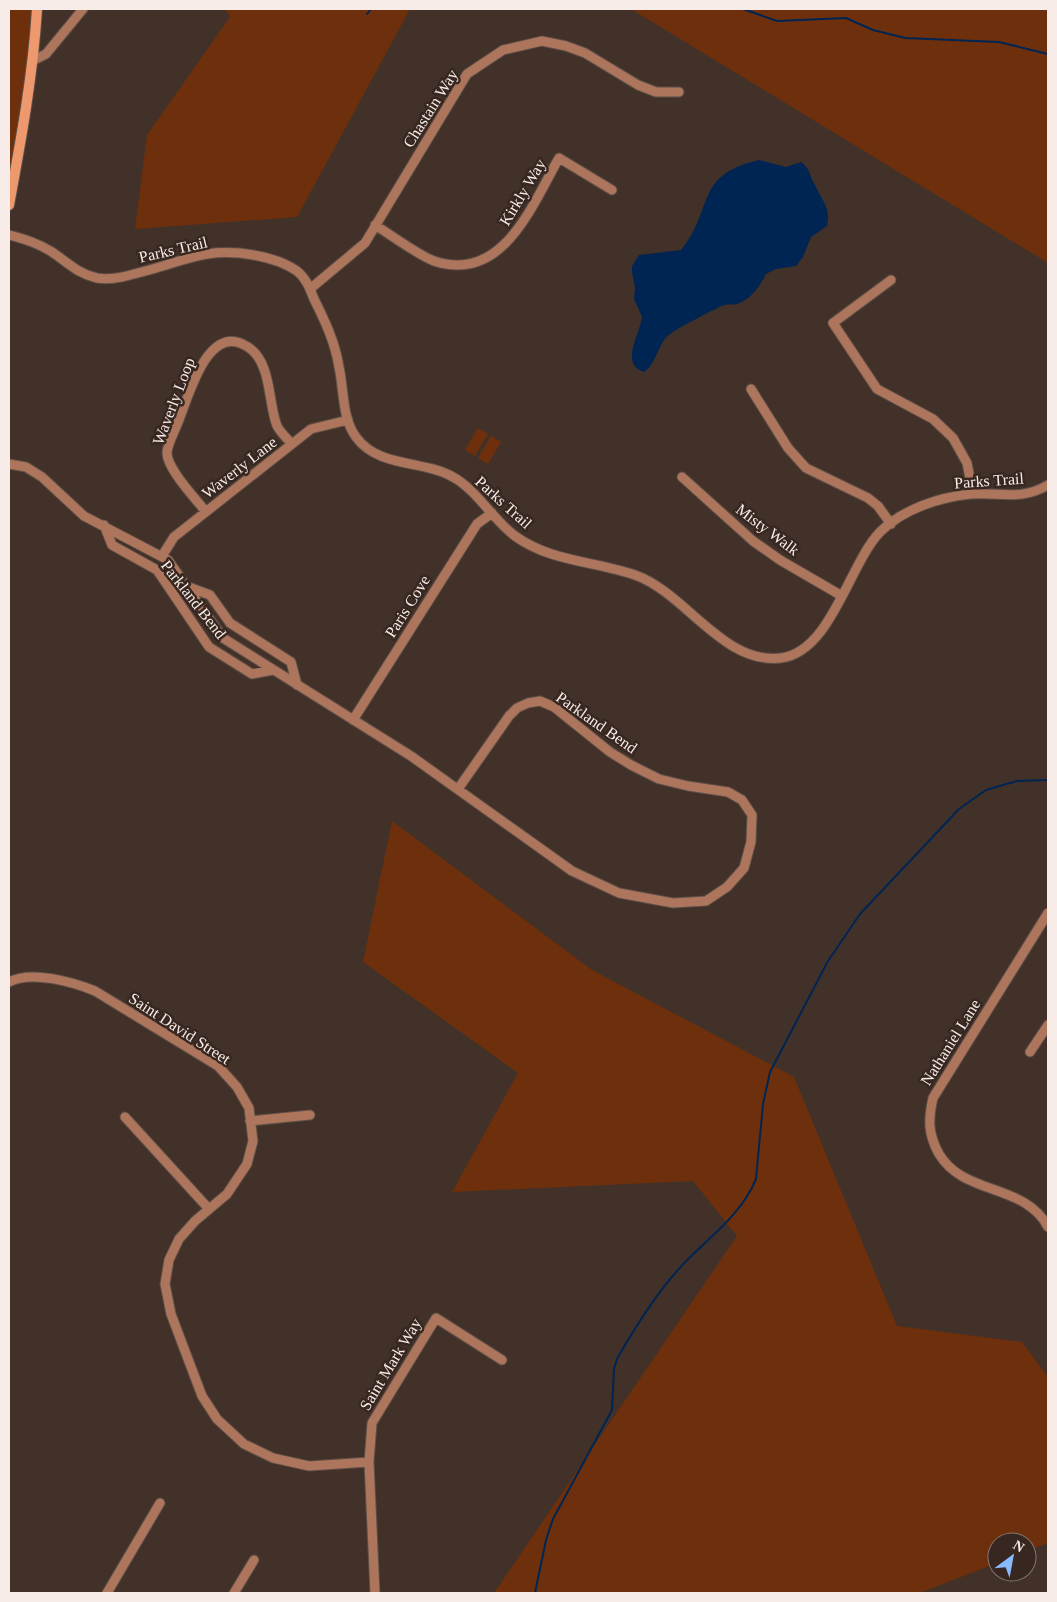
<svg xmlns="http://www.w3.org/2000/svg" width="1057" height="1602" font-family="Georgia,serif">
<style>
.green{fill:#6e300c}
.water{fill:#002552}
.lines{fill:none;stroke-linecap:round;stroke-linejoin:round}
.stream{stroke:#002552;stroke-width:2}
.street-casing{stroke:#5f4f47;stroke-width:11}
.secondary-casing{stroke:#5f4f47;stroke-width:12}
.street{stroke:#ac755c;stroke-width:9}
.secondary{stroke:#ee986e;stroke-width:10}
.labels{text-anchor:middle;stroke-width:5;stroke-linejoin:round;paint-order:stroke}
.street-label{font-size:16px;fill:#f7ece7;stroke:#372720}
</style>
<rect width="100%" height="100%" fill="#423129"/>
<path class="green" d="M9,9H42L9,208Z
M225,9H410L297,217L135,229L147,135L230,17Z
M631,9H1048V263Z
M478,428L488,434L475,456L465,450Z
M491,436L501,442L488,464L478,458Z
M392,821L592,970L794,1077L897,1326L1022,1342L1048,1377V1543L1027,1551V1542H997V1563L920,1593H494L737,1236L693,1181L452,1192L518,1073L363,962Z"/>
<path class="water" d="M759,160L786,167L801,162C811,170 809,175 815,185C822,201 831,207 827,226L811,237L803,257L796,266L776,269L766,274C760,286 751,300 737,304C733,305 729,304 725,305C716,308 678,328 670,334C657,344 658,362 644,372C619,364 640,334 642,317L634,299L635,288L632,272V266L639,255L681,250C715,209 693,175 759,160Z"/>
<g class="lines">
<path class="stream" d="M743,9L777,21L846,18L873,30L905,38L999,42L1048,54
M367,14L371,9
M535,1593L546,1540L553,1519L612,1410L614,1369L617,1359C634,1329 654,1297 677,1271C704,1240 740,1218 756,1179L763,1104L770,1072L828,961L860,914L959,809L986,790L1017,781L1048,780"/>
<g class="street-casing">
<path id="street" d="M34,60L46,54L83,9
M375,225C391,235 418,255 434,261C503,284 532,205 559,158L612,190
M9,235C24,239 38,243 52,252C67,262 78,274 97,278C114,281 133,274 149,270C168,265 188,257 207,254C234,250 274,255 297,271C306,278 310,289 314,299C325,321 335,342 339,367C344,389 342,419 356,437C378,468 424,460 453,477C477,490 493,520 515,536C551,562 595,561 635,575C686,593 723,665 781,658C831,652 849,564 880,532C903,509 940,497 971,494C1001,492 1021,501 1048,485
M891,280L833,323L877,389L933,419L953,438L967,463L973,494
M310,289L365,243L467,74L503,50L542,41L566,46L585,53L638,85L656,92H679
M751,389L788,448L806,468L868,498L878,506L891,524
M9,464L26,467L42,477L84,516L168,560L223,638L411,756L572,871L619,893L673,903L706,901L727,887L744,868L751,842L752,815L742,800L728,792L688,786L659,779L631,765L610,752L554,707L540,701L528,703L517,708L509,716L458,789
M682,477L753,541L780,560L842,596
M206,512C196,499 166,468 167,452C168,442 177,427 180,417C190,392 209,321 248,347C271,362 268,399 276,423C278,431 287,438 292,444
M104,525L112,545L157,570L209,647L252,674L273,670
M162,556L174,537L311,429L348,420
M186,586L210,595L230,623L291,662L297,685
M353,720L477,524L492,513
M1048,913L933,1098C928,1120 928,1134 939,1154C964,1196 1025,1183 1048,1227
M9,982C31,970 73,982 95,991L218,1066L237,1087L249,1108L253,1141L247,1164L227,1194L195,1221L179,1239L169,1260L165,1284L171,1314L202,1396L217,1419L244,1444L273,1458L309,1466L369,1462
M1030,1052L1048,1025
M125,1117L209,1209
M250,1121L310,1115
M107,1593L160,1503
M234,1593L254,1560
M375,1593L369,1462L372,1423L436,1318L502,1360"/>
</g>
<g class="secondary-casing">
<path id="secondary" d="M9,205C21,140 33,75 37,9"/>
</g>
<use href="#street" class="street"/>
<use href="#secondary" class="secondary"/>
</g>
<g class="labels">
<g class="street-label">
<text transform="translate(430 108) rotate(-58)" y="6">Chastain Way</text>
<text transform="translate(522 192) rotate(-59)" y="6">Kirkly Way</text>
<text transform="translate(173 249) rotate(-13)" y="6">Parks Trail</text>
<text transform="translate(173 401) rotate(-69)" y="6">Waverly Loop</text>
<text transform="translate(239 467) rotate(-38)" y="6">Waverly Lane</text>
<text transform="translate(989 480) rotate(-4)" y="6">Parks Trail</text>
<text transform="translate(504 502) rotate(42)" y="6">Parks Trail</text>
<text transform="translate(768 529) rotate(37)" y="6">Misty Walk</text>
<text transform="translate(194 599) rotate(52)" y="6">Parkland Bend</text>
<text transform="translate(407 606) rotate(-58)" y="6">Paris Cove</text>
<text transform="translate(597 722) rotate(35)" y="6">Parkland Bend</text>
<text transform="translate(180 1028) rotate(33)" y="6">Saint David Street</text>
<text transform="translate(950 1042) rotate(-58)" y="6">Nathaniel Lane</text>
<text transform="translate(390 1364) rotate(-59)" y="6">Saint Mark Way</text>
</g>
</g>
<rect width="1057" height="1602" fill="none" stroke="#f7ece7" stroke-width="20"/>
<g transform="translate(1012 1557) rotate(32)"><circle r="24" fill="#372720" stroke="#847670"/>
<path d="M0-4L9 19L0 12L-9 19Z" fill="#89bafc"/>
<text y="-8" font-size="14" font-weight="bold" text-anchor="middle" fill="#f7ece7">N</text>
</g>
</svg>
